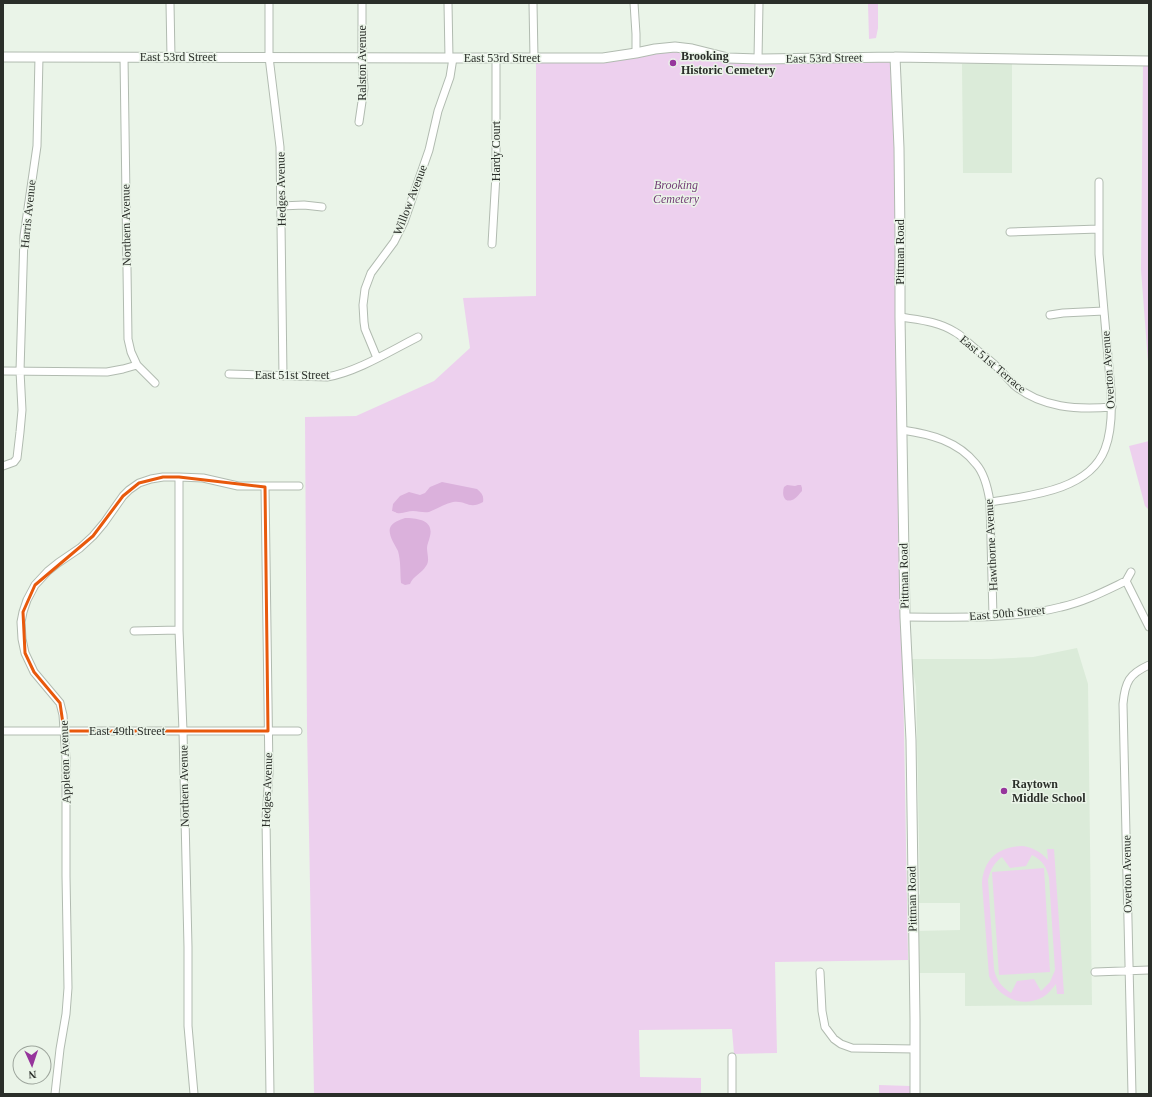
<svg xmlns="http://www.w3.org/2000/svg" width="1152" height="1097" font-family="'Times New Roman',serif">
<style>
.built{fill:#dbebd9}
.green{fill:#edd0ee;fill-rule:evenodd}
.water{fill:#dbb1dc}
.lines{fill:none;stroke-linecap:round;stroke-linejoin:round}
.minor-casing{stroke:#b1bbb0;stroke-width:9}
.tertiary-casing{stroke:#b1bbb0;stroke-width:11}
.minor{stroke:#fff;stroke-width:7}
.tertiary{stroke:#fff;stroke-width:9}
.marked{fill:none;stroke:#e8590c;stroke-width:3;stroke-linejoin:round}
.poi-dot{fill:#96359c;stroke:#eaf4e8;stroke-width:1.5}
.labels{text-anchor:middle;stroke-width:3;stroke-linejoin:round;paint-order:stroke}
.poi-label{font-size:12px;font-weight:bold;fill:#2a2e29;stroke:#eaf4e8;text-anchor:start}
.street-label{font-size:12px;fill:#2a2e29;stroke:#eaf4e8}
.park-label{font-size:12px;font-style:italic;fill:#743f77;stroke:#eaf4e8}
</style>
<rect width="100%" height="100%" fill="#eaf4e8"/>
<path class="built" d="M962,64H1012V173H963Z
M1077,648L1088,684L1092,1005L965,1006V973H916V931L960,930V903H915L917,897L920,894L916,687L914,676L912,672L910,659H991L1033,657Z"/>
<path class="green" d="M868,3H878V28L876,38L869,39Z
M672,51C692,53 711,58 731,61H886L890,63L893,67L895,158L901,560L908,960L775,962L777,1053L734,1054L732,1029L639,1030L640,1077L701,1078V1094H314L307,728L305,417L356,416L434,381L470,348L463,298L536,296V62Z
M1143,65H1149V375L1141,270Z
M1149,441V510L1145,506L1129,446Z
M1022,846C1032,847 1041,852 1048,860L1047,849H1054L1064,994H1057L1056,984C1052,989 1048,994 1043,997C1021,1009 998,997 989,976L982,883C984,859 998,847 1022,846ZM1032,855C1042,860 1047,867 1049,878L1055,970L1050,982L1041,991L1034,979L1017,981L1011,993C1002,987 996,980 994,969L988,880C990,870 994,863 1002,857L1010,868L1026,866Z
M1044,868L1050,972L999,975L992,872Z
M879,1085L910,1086V1094H879Z"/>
<path class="water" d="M442,482L477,489C482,493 484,496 483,502C469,510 466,500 453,502C444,504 437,509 429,512C423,513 419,511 413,511C408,511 403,514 397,513C397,513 393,511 392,511L393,504L400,496L409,492L420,495L425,493L430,487Z
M787,485L795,486L798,485H801L802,488V491C799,494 796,499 792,500C783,503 782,493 784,487Z
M405,518C417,518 434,520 430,536C429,541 427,544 427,548C427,554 430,561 426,566C422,573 413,576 410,584L405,585L401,583C400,572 401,562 398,551C395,545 388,535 390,528C392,522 400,520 405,518Z"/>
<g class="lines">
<g class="minor-casing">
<path id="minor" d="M170,3L171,57
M269,3V57L280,147L283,376
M533,3L534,58
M634,3L636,34V53
M124,57L128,339L131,352L137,365L155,383
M758,59L759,3
M359,122L364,88L362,57V3
M281,206L304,205L322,207
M1010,232L1099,229
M492,244L496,175V59
M1050,315L1063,313L1104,311
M900,317C919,320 938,321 955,332C961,335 966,341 971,345C980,353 989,359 997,367C1003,373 1008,379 1014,385C1041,408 1078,410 1112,407
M377,358L365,329L364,322L363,305L365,289L371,273L394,242L404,222L429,150L438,111L450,77L453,58H449L448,3
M3,371L107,372L123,369L137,365
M229,374L327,377C357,372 392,350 418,337
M902,430C930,434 958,441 976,464C985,474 988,489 990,502L993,616
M3,466L14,462L17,458L20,432L22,410L20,371L24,236L37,146L39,57
M179,477V630L183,731L188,947V1026L194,1094
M265,487L269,773L266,819L270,1094
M990,502C1028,496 1089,491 1105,449C1112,431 1112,410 1111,391L1099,254V182
M1126,581L1149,627
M1126,581L1131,572
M905,617C957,617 1010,620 1061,607C1084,602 1105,591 1126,581
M134,631L179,630
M3,731H298
M820,972L822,1011L825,1027L834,1039L841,1044L852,1048L915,1049
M1095,972L1149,970
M732,1057V1094
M55,1094L60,1049L66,1014L68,988L66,876V759L63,715L60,703L34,672L25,653L22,639L21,622L23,612L27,600L35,585L48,571L58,563L80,548L93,536L104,523L123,496L129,490L139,483L151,479L163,477H179L203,478L238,486H299
M1132,1094L1123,704C1125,682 1129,674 1149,665"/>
</g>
<g class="tertiary-casing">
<path id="tertiary" d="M3,57L449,58
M895,57L899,148L900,237V317L905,617L911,740L915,1019V1094
M453,58H603L636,53L655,49L675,47L692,49L728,58L758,59L895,57L1149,61"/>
</g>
<use href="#minor" class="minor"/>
<use href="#tertiary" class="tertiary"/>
</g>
<path class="marked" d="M163,477H179L265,487L268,731H64L60,703L34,672L25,653L23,612L35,585L93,536L123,496L139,483Z"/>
<g class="poi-dot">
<circle cx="673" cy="63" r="4"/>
<circle cx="1004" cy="791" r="4"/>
</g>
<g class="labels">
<g class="poi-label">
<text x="681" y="60">Brooking<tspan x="681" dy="14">Historic Cemetery</tspan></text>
<text x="1012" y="788">Raytown<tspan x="1012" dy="14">Middle School</tspan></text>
</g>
<g class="street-label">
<text x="178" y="61">East 53rd Street</text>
<text x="502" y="62">East 53rd Street</text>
<text transform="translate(824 58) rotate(-1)" y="4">East 53rd Street</text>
<text transform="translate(362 63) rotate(-90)" y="4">Ralston Avenue</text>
<text transform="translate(496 151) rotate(-90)" y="4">Hardy Court</text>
<text transform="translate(281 189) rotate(-91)" y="4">Hedges Avenue</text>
<text transform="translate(410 200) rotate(-69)" y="4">Willow Avenue</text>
<text transform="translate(28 214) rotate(-84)" y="4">Harris Avenue</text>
<text transform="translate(126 225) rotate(-91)" y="4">Northern Avenue</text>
<text transform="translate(900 252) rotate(-90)" y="4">Pittman Road</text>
<text transform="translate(993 364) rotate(40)" y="4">East 51st Terrace</text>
<text transform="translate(1108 370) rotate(-94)" y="4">Overton Avenue</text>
<text x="292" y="379">East 51st Street</text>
<text transform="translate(991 545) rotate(-93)" y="4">Hawthorne Avenue</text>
<text transform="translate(904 576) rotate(-91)" y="4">Pittman Road</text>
<text transform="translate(1007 613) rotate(-5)" y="4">East 50th Street</text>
<text x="127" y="735">East 49th Street</text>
<text transform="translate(65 762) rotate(-92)" y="4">Appleton Avenue</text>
<text transform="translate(184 786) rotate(-91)" y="4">Northern Avenue</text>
<text transform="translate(267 790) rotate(-88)" y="4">Hedges Avenue</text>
<text transform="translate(1127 874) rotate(-91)" y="4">Overton Avenue</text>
<text transform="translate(912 899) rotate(-91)" y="4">Pittman Road</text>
</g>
<g class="park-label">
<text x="676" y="189">Brooking<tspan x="676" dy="14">Cemetery</tspan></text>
</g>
</g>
<rect width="1152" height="1097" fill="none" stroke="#2a2e29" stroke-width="8"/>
<g transform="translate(32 1065) rotate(177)"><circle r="19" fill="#eaf4e8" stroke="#9da59c"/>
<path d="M0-3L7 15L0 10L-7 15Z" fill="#96359c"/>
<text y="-6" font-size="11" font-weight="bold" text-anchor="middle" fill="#2a2e29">N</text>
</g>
</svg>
